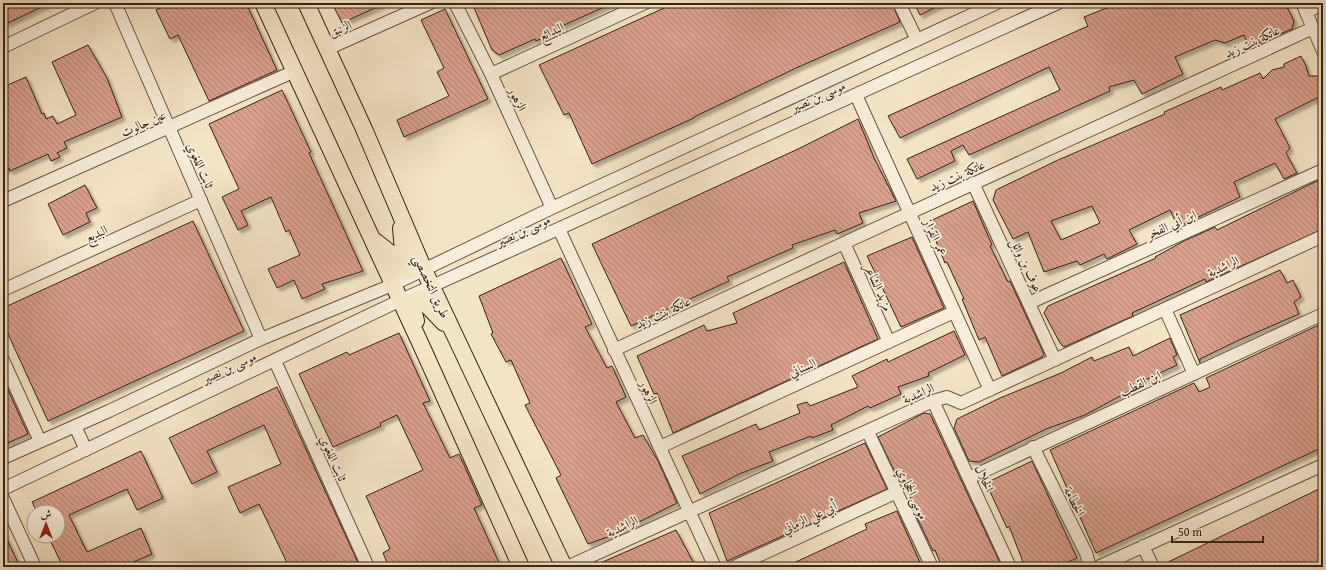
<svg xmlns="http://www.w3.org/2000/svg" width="1326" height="570" font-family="'Gentium Book Plus',Amiri,serif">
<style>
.building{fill:url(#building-back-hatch);stroke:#362316;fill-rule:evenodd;filter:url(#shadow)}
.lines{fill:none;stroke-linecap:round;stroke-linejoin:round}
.minor-casing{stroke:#665342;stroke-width:14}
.major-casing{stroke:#362316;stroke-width:18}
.minor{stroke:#f8edda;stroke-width:12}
.major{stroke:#f4e4c6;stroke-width:16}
.labels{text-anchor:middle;stroke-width:3.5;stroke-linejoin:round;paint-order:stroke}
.street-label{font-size:13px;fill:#362316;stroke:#f8edda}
</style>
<defs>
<pattern id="building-back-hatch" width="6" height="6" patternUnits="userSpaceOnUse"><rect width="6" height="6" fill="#daa08e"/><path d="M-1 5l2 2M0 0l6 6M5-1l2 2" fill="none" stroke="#b28273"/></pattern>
<filter id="shadow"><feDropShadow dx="3.5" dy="3.5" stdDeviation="1" flood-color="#0004"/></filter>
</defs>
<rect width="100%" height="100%" fill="#f4e4c6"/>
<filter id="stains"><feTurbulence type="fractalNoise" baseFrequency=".005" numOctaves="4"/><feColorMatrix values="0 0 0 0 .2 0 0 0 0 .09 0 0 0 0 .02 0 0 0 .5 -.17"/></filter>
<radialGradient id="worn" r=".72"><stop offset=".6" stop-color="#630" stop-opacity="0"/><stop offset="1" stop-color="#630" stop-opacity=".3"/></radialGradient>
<path class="building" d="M3,3H50L6,24L3,17Z
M172,3H246L277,70L209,101L178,35L170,39L156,10Z
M332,3H386L342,23Z
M472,3H613L562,26L563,29L536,41L535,39L499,55L492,50Z
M675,3H892L900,22L794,69L694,117V118L592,164L569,113L564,115L539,65Z
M914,3H944L920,15Z
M1119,3H1285L1294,21L1292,29L1249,47L1244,35L1225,43L1215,40L1175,57L1183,74L1142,94L1134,80L1109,87L1110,91L969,155L963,145L951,151L955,161L917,179L907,159L1060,90L1049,67L900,138L888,116L1088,26L1084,17Z
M445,9L488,99L404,137L397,120L449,96L437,72L444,68L421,20Z
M88,45L107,78L122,117L64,142L67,148L57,153L60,157L51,161L48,154L10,171L9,168L3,171V87L26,77L42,114L44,113L46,119L53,116L57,124L76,115L52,62Z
M1301,56L1306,66L1309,76H1318L1323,87V95L1275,119L1290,148L1286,153L1297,173L1284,179L1275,163L1234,182L1240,197L1178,227L1170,210L1129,230L1137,244L1107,259L1104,254L1080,265L1077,261L1044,272L1028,232L1013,239L993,200L996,190L1058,160L1165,114L1164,112L1221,87L1222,90L1260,73L1263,79L1272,70L1284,67V64ZM1092,206L1100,223L1061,240L1051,221Z
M282,90L311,152L309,153L363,271L322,284L325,289L302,299L294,280L277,288L268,269L300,255L289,230L286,232L271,197L241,211L248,225L238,230L222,197L239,189L209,124Z
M858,119L874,158L896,201L859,213L863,223L837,234L835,230L792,245L793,248L727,277L729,281L631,326L592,244L798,149Z
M1323,178V229L1206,282L1205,279L1132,313L1133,316L1064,347L1060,343L1044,313L1048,306L1156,258L1155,257L1184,241L1215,227L1217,230Z
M85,185L97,208L86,213L90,222L63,235L48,204Z
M973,201L992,245L990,246L1008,282L1010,281L1044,354L1042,357L1002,376L985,337L979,340L962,299H964L947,262L945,263L928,222Z
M193,221L244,331L48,421L3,323V308Z
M912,237L944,308L901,327L867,256Z
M561,258L592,324L585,327L607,368L612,366L626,397L616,402L635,438L643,435L658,461L677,503L613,535L588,544L556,478L561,475L525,405L530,403L511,360L506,362L491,334L493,333L479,296Z
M844,262L878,339L673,433L657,393L654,394L637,356L704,325L707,331L737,323L733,313Z
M1280,270L1287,283L1293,280L1301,297L1294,302L1299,314L1239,340L1200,359V363L1180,315Z
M1323,323V447L1096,553L1050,450L1194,383L1199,392L1210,387L1206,378Z
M954,331L965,355L928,373L929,376L898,387L901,394L870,408L868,406L831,425L833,430L812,438L811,436L769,452L773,461L739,474L700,494L682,456L756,424L759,430L800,413L797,405L807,402L810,406L858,387L852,376L887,359L888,362Z
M399,333L430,401L423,403L450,458L459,454L482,505L474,508L501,567H389L383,553L390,549L366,496L423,470L397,415L380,423L381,426L333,447L299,374L347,352L349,355Z
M1170,338L1177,355L1173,357L1177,365L1145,380L1146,382L1085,415L1046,429L979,462L969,461L954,428L957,419L1000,398L1061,373L1092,357L1094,361L1129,347L1133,356Z
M3,379L28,434L3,445Z
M277,387L299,434L360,567H289L259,504L240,513L228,487L281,464L264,425L207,451L217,472L192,484L169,438Z
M924,413L930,414L1002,567H942L935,550L933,551L911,505L913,504L903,482L900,483L878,437Z
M865,443L887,489L727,561L709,513Z
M141,451L163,498L137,510L127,489L69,515L87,552L141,528L152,554L122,567H63L48,536H58V512H37L32,502Z
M1032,461L1077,558L1057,567H1025L1009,526L1007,528L986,483Z
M1323,487V567H1160V566Z
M897,511L922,567H785L867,529L865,524Z
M676,530L696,567H591Z
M3,531L20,567H3Z"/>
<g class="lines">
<g class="minor-casing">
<path id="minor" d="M115,3L261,339
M455,3L491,74L552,208
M899,3L917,40
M1302,3L1323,51
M1306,12L1323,4
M3,47L95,3
M327,49L430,3
M491,74L645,3
M856,95L990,390
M973,183L1055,360
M3,201L295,71
M559,229L715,567
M844,243L889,342
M3,290L201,200
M1029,303L1323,170
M1165,309L1194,374
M614,350L844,243L1313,28
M3,360L40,441
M275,361L368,567
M933,401L1010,567
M75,426L86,450
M868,432L932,567
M660,447L954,312
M1033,447L1086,553L1090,567
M3,458L109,411L261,339L392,285L552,208L997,3
M969,478L1323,314
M3,489L401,300L1058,3
M3,498L35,567
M1143,546L1153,567
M567,567L933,401L947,397L961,403L1323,236
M734,567L897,492
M1098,567L1323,465"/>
</g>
<g class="major-casing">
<path id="major" d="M263,3L422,347L521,567
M306,3L364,129L424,270L564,567
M375,241L394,256L404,271L410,272V266L403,251L401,228
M416,321L411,301L420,298L444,323"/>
</g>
<use href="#minor" class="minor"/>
<use href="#major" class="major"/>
</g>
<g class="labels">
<g class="street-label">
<text transform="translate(340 28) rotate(-23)" y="5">الزنبق</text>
<text transform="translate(551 31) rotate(-25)" y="5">البدائع</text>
<text transform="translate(1252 41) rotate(-25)" y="5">عاتكة بنت زيد</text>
<text transform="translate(818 96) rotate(-24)" y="5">موسى بن نصير</text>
<text transform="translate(518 99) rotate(66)" y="5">الزهور</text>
<text transform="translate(143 123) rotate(-24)" y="5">عين جالوت</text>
<text transform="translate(201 165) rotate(66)" y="5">ثابت اللغوي</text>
<text transform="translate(957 175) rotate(-24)" y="5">عاتكة بنت زيد</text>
<text transform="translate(1171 224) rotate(-24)" y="5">ابن أبي الفخر</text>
<text transform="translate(523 230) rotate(-25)" y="5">موسى بن نصير</text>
<text transform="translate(96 233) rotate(-24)" y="5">البديع</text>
<text transform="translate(936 237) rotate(66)" y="5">عمر القزاز</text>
<text transform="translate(1027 265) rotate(65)" y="5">عوف بن وائل</text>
<text transform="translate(1223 266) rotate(-25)" y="5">الراشدية</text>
<text transform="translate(432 286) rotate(65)" y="5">طريق التخصصي</text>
<text transform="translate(879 287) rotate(66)" y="5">مزيد الشاعر</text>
<text transform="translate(663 312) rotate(-25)" y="5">عاتكة بنت زيد</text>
<text transform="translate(229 367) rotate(-25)" y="5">موسى بن نصير</text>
<text transform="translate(802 367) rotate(-24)" y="5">السناني</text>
<text transform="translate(1140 383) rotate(-25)" y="5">ابن القطب</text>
<text transform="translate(649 392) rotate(65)" y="5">الزهور</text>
<text transform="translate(918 393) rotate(-23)" y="5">الراشدية</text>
<text transform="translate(334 458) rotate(66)" y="5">ثابت اللغوي</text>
<text transform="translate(985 478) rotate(65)" y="5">الخلال</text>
<text transform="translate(913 493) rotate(65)" y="5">موسى الحجاوي</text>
<text transform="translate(1075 501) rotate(63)" y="5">الخطامة</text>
<text transform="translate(809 517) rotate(-25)" y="5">أبي علي الزماني</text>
<text transform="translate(622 526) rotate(-25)" y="5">الراشدية</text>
</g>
</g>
<rect width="1326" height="570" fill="none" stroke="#f4e4c6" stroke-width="16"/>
<rect x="4" y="4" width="1318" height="562" fill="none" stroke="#362316" stroke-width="2"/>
<rect x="8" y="8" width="1310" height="554" fill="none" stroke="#362316"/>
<g transform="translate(46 524)"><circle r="19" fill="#f8edda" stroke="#aa9c8c"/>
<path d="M0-3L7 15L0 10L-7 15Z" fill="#8f2418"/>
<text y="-6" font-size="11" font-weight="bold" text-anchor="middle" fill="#362316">ش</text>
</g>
<path d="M1172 536v6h91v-6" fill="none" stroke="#362316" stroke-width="2"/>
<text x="1178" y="536" font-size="12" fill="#362316" stroke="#f8edda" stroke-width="3" paint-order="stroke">50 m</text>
<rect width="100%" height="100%" filter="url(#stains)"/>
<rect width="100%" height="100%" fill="url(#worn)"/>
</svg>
